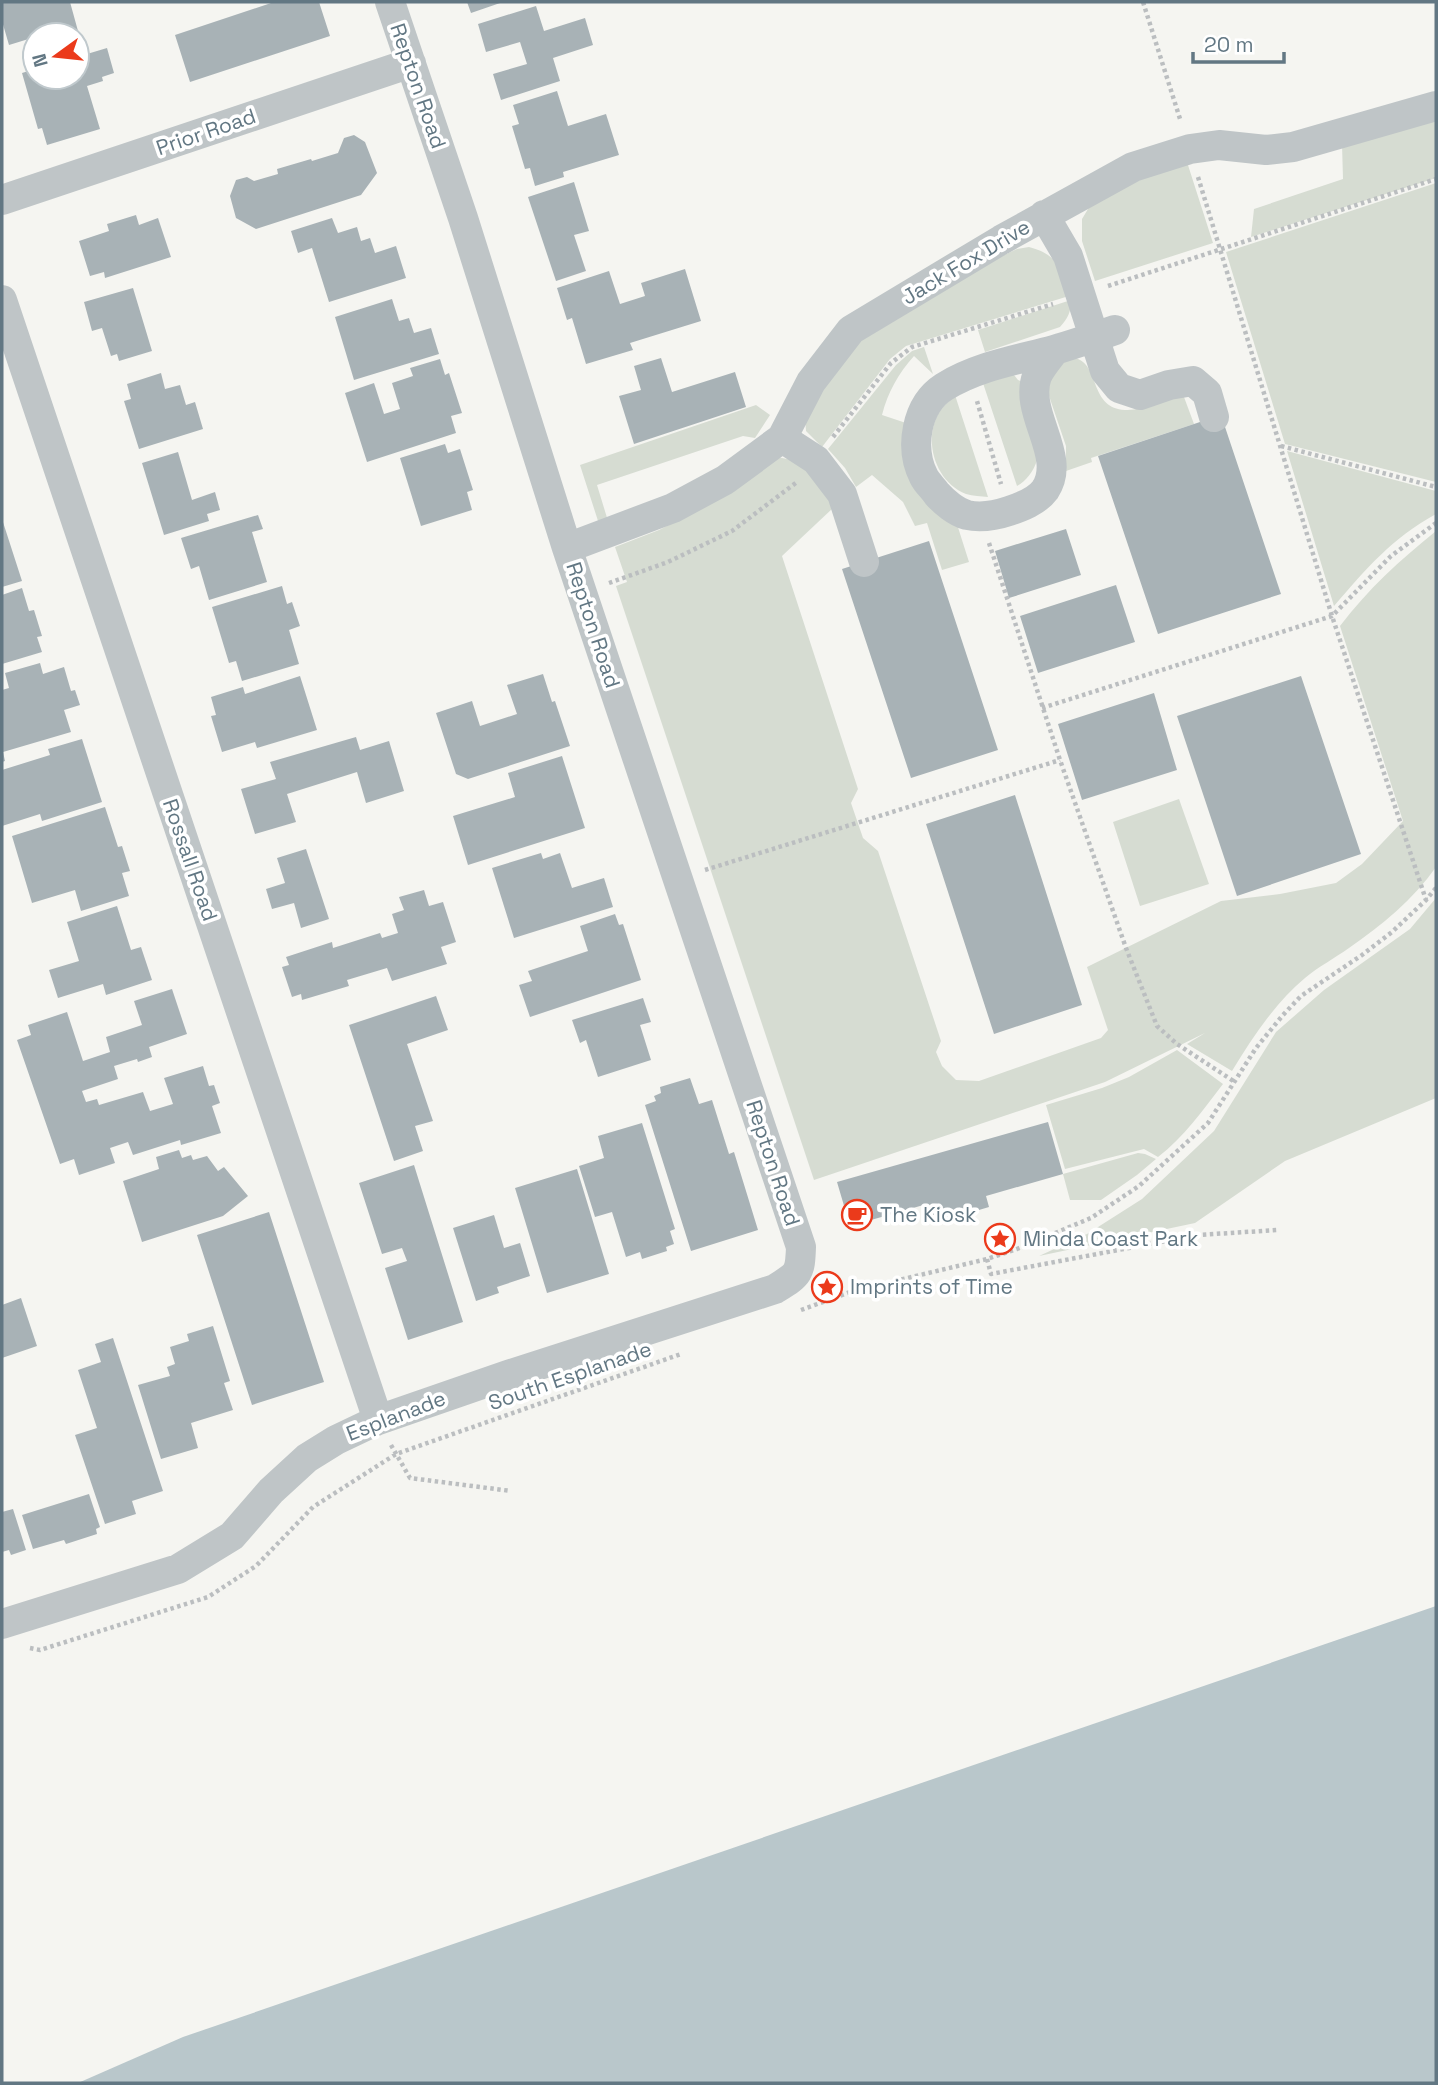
<svg xmlns="http://www.w3.org/2000/svg" width="1438" height="2085" font-family="'Space Grotesk',sans-serif">
<style>
.green{fill:#d6dcd2}
.water{fill:#b9c7cb}
.building{fill:#a8b2b6}
.lines{fill:none;stroke-linecap:round;stroke-linejoin:round}
.path{stroke:#bbbec0;stroke-width:4.5;stroke-dasharray:3.5 3.5;stroke-linecap:butt}
.minor{stroke:#bfc5c7;stroke-width:30}
.labels{text-anchor:middle;stroke-width:7;stroke-linejoin:round;paint-order:stroke}
.street-label{font-size:21px;fill:#627783;stroke:#fff}
.poi-label{font-size:21px;fill:#627783;stroke:#fff;text-anchor:start}
</style>
<rect width="100%" height="100%" fill="#f5f5f1"/>
<path class="green" d="M1436,116V178L1251,237L1254,209L1343,179L1342,144Z
M1187,162L1213,243L1095,281L1082,241V219L1091,204L1122,182Z
M1436,183V482L1285,444L1226,252Z
M1029,247C1060,255 1059,269 1069,296L906,346L890,359L822,447L806,431L805,418L820,389L857,342L1004,255L1017,249Z
M1071,300C1071,312 1068,318 1060,327L985,352L978,330Z
M924,347L933,374L914,356C898,374 888,392 882,415L906,423L956,521L969,562L942,570L927,523L915,526L903,502L872,475L856,487L845,468L828,449L896,365L912,351Z
M1069,358C1073,358 1077,358 1080,360C1099,370 1091,408 1125,410C1145,411 1164,397 1184,397L1194,424L1091,458L1092,462L1066,471V446L1047,390L1052,367Z
M1010,370L1018,380L1025,383C1028,396 1039,451 1037,460C1034,471 1026,481 1017,486L982,380Z
M955,395L988,497C981,496 973,496 966,494C935,482 922,439 940,411C944,405 951,400 955,395Z
M756,405L770,415L755,438L743,436L597,485L608,521L599,524L580,465Z
M1287,451L1436,491V514C1391,539 1367,568 1334,606Z
M777,457L792,460L821,481L833,508L782,556L858,789L851,803L863,838L878,851L941,1041L936,1052L942,1066L956,1080L979,1081L1101,1038L1108,1030L1087,967L1221,901L1280,894L1336,883L1362,864L1403,821L1340,626C1368,589 1400,560 1436,531V867C1413,900 1382,925 1349,948C1335,958 1318,967 1305,978C1274,1004 1253,1037 1232,1071L1187,1044L1205,1033L1105,1082L814,1180L616,586L627,582L615,547L659,530L721,498Z
M1179,799L1209,884L1140,906L1113,822Z
M1436,898V1098L1285,1161L1195,1223L1039,1256L1087,1234L1142,1199L1214,1131L1276,1032L1324,990L1410,929Z
M1177,1050L1223,1084C1203,1110 1184,1137 1158,1157L1144,1149L1065,1169L1046,1105L1102,1088L1129,1077Z
M1138,1153L1145,1154L1156,1159L1137,1175L1101,1200H1070L1063,1174Z"/>
<path class="water" d="M1436,1606V2083H78L183,2037Z"/>
<path class="building" d="M2,2H70L78,31L63,35H55L54,32L35,35V37L9,45L2,21Z
M274,2H319L330,36L190,82L175,35Z
M467,2H503L471,13Z
M536,6L544,31L585,18L593,45L553,58L560,81L501,100L493,74L527,64L520,42L486,52L478,24Z
M107,48L114,73L102,77L103,81L87,86L100,129L47,145L42,128L38,129L22,73L35,69V77H77V57Z
M557,91L568,126L606,114L619,155L563,172L564,177L535,186L530,168L525,169L512,126L519,124L513,105Z
M354,135L365,142L377,173L361,195L256,229L236,218L230,196L236,180L247,177L254,181L278,174L277,169L311,159L312,161L338,153L344,138Z
M574,182L589,231L574,235L586,271L556,281L528,197Z
M136,215L139,225L158,218L171,257L105,278L104,272L90,276L79,241L109,231L107,224Z
M332,218L338,233L357,227L361,241L370,238L375,253L396,246L406,278L329,302L312,248L298,253L291,231Z
M685,269L701,321L630,343L633,350L586,364L572,318L567,320L557,288L609,271L620,304L645,296L641,283Z
M133,288L152,351L119,361L117,354L111,356L102,328L92,331L84,302Z
M392,299L399,321L409,318L414,333L431,328L439,354L354,380L335,317Z
M661,358L672,392L735,372L746,407L634,444L619,396L641,390L634,366Z
M440,359L445,375L449,373L462,413L451,416L456,433L367,462L345,393L374,383L384,414L400,409L392,383L413,376L410,368Z
M161,373L165,389L180,385L186,405L195,402L203,429L139,449L124,401L131,399L127,384Z
M1221,415L1281,594L1158,634L1098,456Z
M445,444L448,453L460,449L473,490L467,492L472,510L421,526L400,458Z
M178,452L192,500L215,492L220,510L207,514L209,521L164,535L142,463Z
M258,515L263,529L252,532L267,582L209,600L199,566L191,569L181,538Z
M2,519L22,581L2,587Z
M1066,529L1081,575L1009,598L995,551Z
M929,541L998,750L911,778L842,569Z
M1116,585L1135,642L1038,673L1020,616Z
M282,586L287,604L292,602L300,626L289,630L299,664L242,681L236,661L229,663L212,607Z
M22,588L29,611L34,610L42,636L37,637L42,652L2,664V595Z
M40,663L43,674L64,667L71,691L75,690L80,705L64,710L71,732L3,752L5,761L2,762V690L9,688L5,673Z
M543,674L552,702L555,701L570,746L468,779L456,774L436,713L472,701L480,726L517,714L507,685Z
M300,676L317,730L257,748L255,742L222,752L211,716L216,715L211,697L243,687L245,694Z
M1301,676L1361,854L1237,896L1177,716Z
M1154,693L1177,770L1082,800L1058,724Z
M356,737L360,750L389,741L404,791L366,803L357,772L287,794L296,822L255,834L241,789L276,779L270,762Z
M82,739L102,802L42,821L40,814L2,826V770L50,755L48,749Z
M562,756L585,828L468,865L453,816L515,797L508,773Z
M1015,795L1082,1005L994,1034L926,824Z
M105,807L118,847L122,846L130,871L122,873L129,896L81,911L75,890L32,903L12,836Z
M306,849L329,919L301,928L294,903L272,909L266,889L285,883L277,858Z
M541,853L543,859L560,853L572,888L604,878L613,907L514,938L492,868Z
M424,890L429,906L443,902L456,942L441,947L447,964L392,981L387,968L347,980L349,986L302,1000L301,994L292,997L282,967L289,965L286,957L332,942L333,948L380,933L382,938L398,933L392,914L404,910L399,897Z
M117,906L131,950L141,947L152,980L106,995L103,984L58,998L49,970L79,961L67,922Z
M615,914L619,925L623,924L641,980L530,1017L519,985L532,981L528,971L588,951L580,926Z
M172,989L187,1034L149,1047L152,1057L138,1062L137,1059L114,1066L118,1079L82,1091L86,1102L97,1099L99,1105L143,1092L150,1111L173,1104L164,1078L203,1066L209,1086L214,1085L220,1103L212,1106L221,1133L181,1145L180,1140L133,1155L128,1142L110,1148L115,1163L79,1175L74,1159L60,1164L17,1040L31,1035L28,1025L67,1012L83,1061L110,1052L106,1037L142,1025L134,1001Z
M436,996L448,1030L407,1044L433,1121L415,1126L423,1151L394,1161L349,1025Z
M643,998L651,1022L640,1025L651,1060L598,1077L586,1040L580,1043L572,1020Z
M690,1078L699,1104L712,1100L729,1154L734,1152L758,1230L691,1251L645,1105L656,1101L654,1096L661,1093L660,1087Z
M1048,1122L1063,1174L986,1196L989,1207L932,1224L927,1204L850,1226L837,1182Z
M642,1123L675,1229L670,1231L674,1244L666,1247L667,1251L642,1259L640,1252L626,1257L612,1212L595,1217L579,1166L604,1158L598,1136Z
M179,1150L182,1158L191,1155L193,1160L207,1156L218,1171L224,1167L248,1196L223,1216L142,1242L123,1181L159,1169L156,1157Z
M414,1165L463,1322L408,1340L385,1268L407,1261L402,1248L382,1254L359,1183Z
M577,1169L609,1274L547,1293L515,1188Z
M269,1212L324,1382L252,1405L197,1235Z
M494,1215L504,1248L520,1243L530,1276L497,1287L499,1293L476,1301L453,1228Z
M21,1298L37,1346L2,1358V1305Z
M213,1326L230,1381L224,1383L233,1410L191,1423L198,1448L161,1459L138,1385L170,1376L167,1367L175,1364L170,1347L189,1341L187,1334Z
M113,1338L163,1491L132,1501L136,1514L105,1524L75,1435L97,1428L78,1370L101,1362L95,1344Z
M89,1494L100,1527L96,1529L97,1534L66,1544L64,1540L33,1549L22,1515Z
M13,1509L26,1550L11,1555L9,1550L2,1552V1512Z"/>
<g class="lines">
<path class="path" d="M1143,2L1181,122
M1198,177L1332,616L1426,900
M1108,286L1436,179
M977,401L1001,484
M833,437L891,363L912,347L1053,304
M1281,446L1436,487
M989,543L1060,760L1126,948L1157,1026L1177,1044L1235,1082
M609,583L668,562L732,531L797,482
M1042,708L1332,616L1391,556L1436,523
M705,870L1060,760
M987,1259L991,1274L1198,1235L1278,1230
M801,1310L853,1291L987,1259L1017,1249L1091,1218L1139,1186L1208,1123L1256,1048L1283,1015L1301,996L1362,955L1392,932L1426,900L1436,888
M391,1445L410,1478L511,1491
M30,1648L40,1650L208,1597L256,1566L313,1507L396,1454L681,1354"/>
<path class="minor" d="M2,200L411,63
M1044,215L1068,256L1105,371L1119,388L1140,395L1169,385L1193,381L1207,393L1214,417
M2,300L378,1420
M1055,350C1049,358 1041,367 1037,376C1023,413 1068,456 1045,490C1037,501 1021,507 1009,511C997,515 980,518 967,515C956,512 944,502 937,494C933,488 927,483 924,477C909,448 916,405 944,387C978,366 1017,360 1054,350C1075,344 1095,337 1115,330
M782,438L816,460L842,494L864,562
M567,548L673,508L725,480L782,438L811,382L851,330L1001,240L1133,167L1190,149L1219,145L1266,150L1293,147L1436,106
M2,1624L178,1569L232,1536L271,1491L307,1458L336,1440L378,1420L508,1375L775,1289C799,1274 800,1274 801,1247L567,548L463,218L390,2"/>
</g>
<defs>
<g id="cafe-ring" transform="scale(1.575)"><circle r="9.5" fill="#fff" stroke="#eb3a1b" stroke-width="1.5"/><path d="M-5.5-4.5H6V0H3Q3 3.5 0 3.5H-2.5Q-5.5 3.5-5.5 0ZM3-3.2v2h1.7v-2ZM-6 4.5H4V6H-6Z" fill="#eb3a1b"/></g>
<g id="sight-ring" transform="scale(1.575)"><circle r="9.5" fill="#fff" stroke="#eb3a1b" stroke-width="1.5"/><path d="M0-6L1.8-2.2L6-1.7L2.9 1.2L3.7 5.4L0 3.3L-3.7 5.4L-2.9 1.2L-6-1.7L-1.8-2.2Z" fill="#eb3a1b"/></g>
</defs>
<g fill-rule="evenodd">
<use href="#cafe-ring" x="857" y="1215"/>
<use href="#sight-ring" x="1000" y="1239"/>
<use href="#sight-ring" x="827" y="1287"/>
</g>
<g class="labels">
<g class="street-label">
<text transform="translate(418 86) rotate(71)" y="7">Repton Road</text>
<text transform="translate(206 132) rotate(-19)" y="7">Prior Road</text>
<text transform="translate(966 262) rotate(-31)" y="7">Jack Fox Drive</text>
<text transform="translate(593 625) rotate(72)" y="7">Repton Road</text>
<text transform="translate(190 860) rotate(71)" y="7">Rossall Road</text>
<text transform="translate(773 1163) rotate(72)" y="7">Repton Road</text>
<text transform="translate(570 1376) rotate(-19)" y="7">South Esplanade</text>
<text transform="translate(396 1416) rotate(-21)" y="7">Esplanade</text>
</g>
<g class="poi-label">
<text x="880" y="1222">The Kiosk</text>
<text x="1023" y="1246">Minda Coast Park</text>
<text x="850" y="1294">Imprints of Time</text>
</g>
</g>
<rect width="1438" height="2085" fill="none" stroke="#627783" stroke-width="7"/>
<g transform="translate(56 56) rotate(255)"><circle r="33" fill="#ffffff" stroke="#c0c9cd" stroke-width="2"/>
<path d="M0-5L12 26L0 18L-12 26Z" fill="#eb3a1b"/>
<text y="-10" font-size="19" font-weight="bold" text-anchor="middle" fill="#627783">N</text>
</g>
<path d="M1193 52v10h91v-10" fill="none" stroke="#627783" stroke-width="3.5"/>
<text x="1204" y="52" font-size="21" fill="#627783" stroke="#ffffff" stroke-width="5" paint-order="stroke">20 m</text>
</svg>
